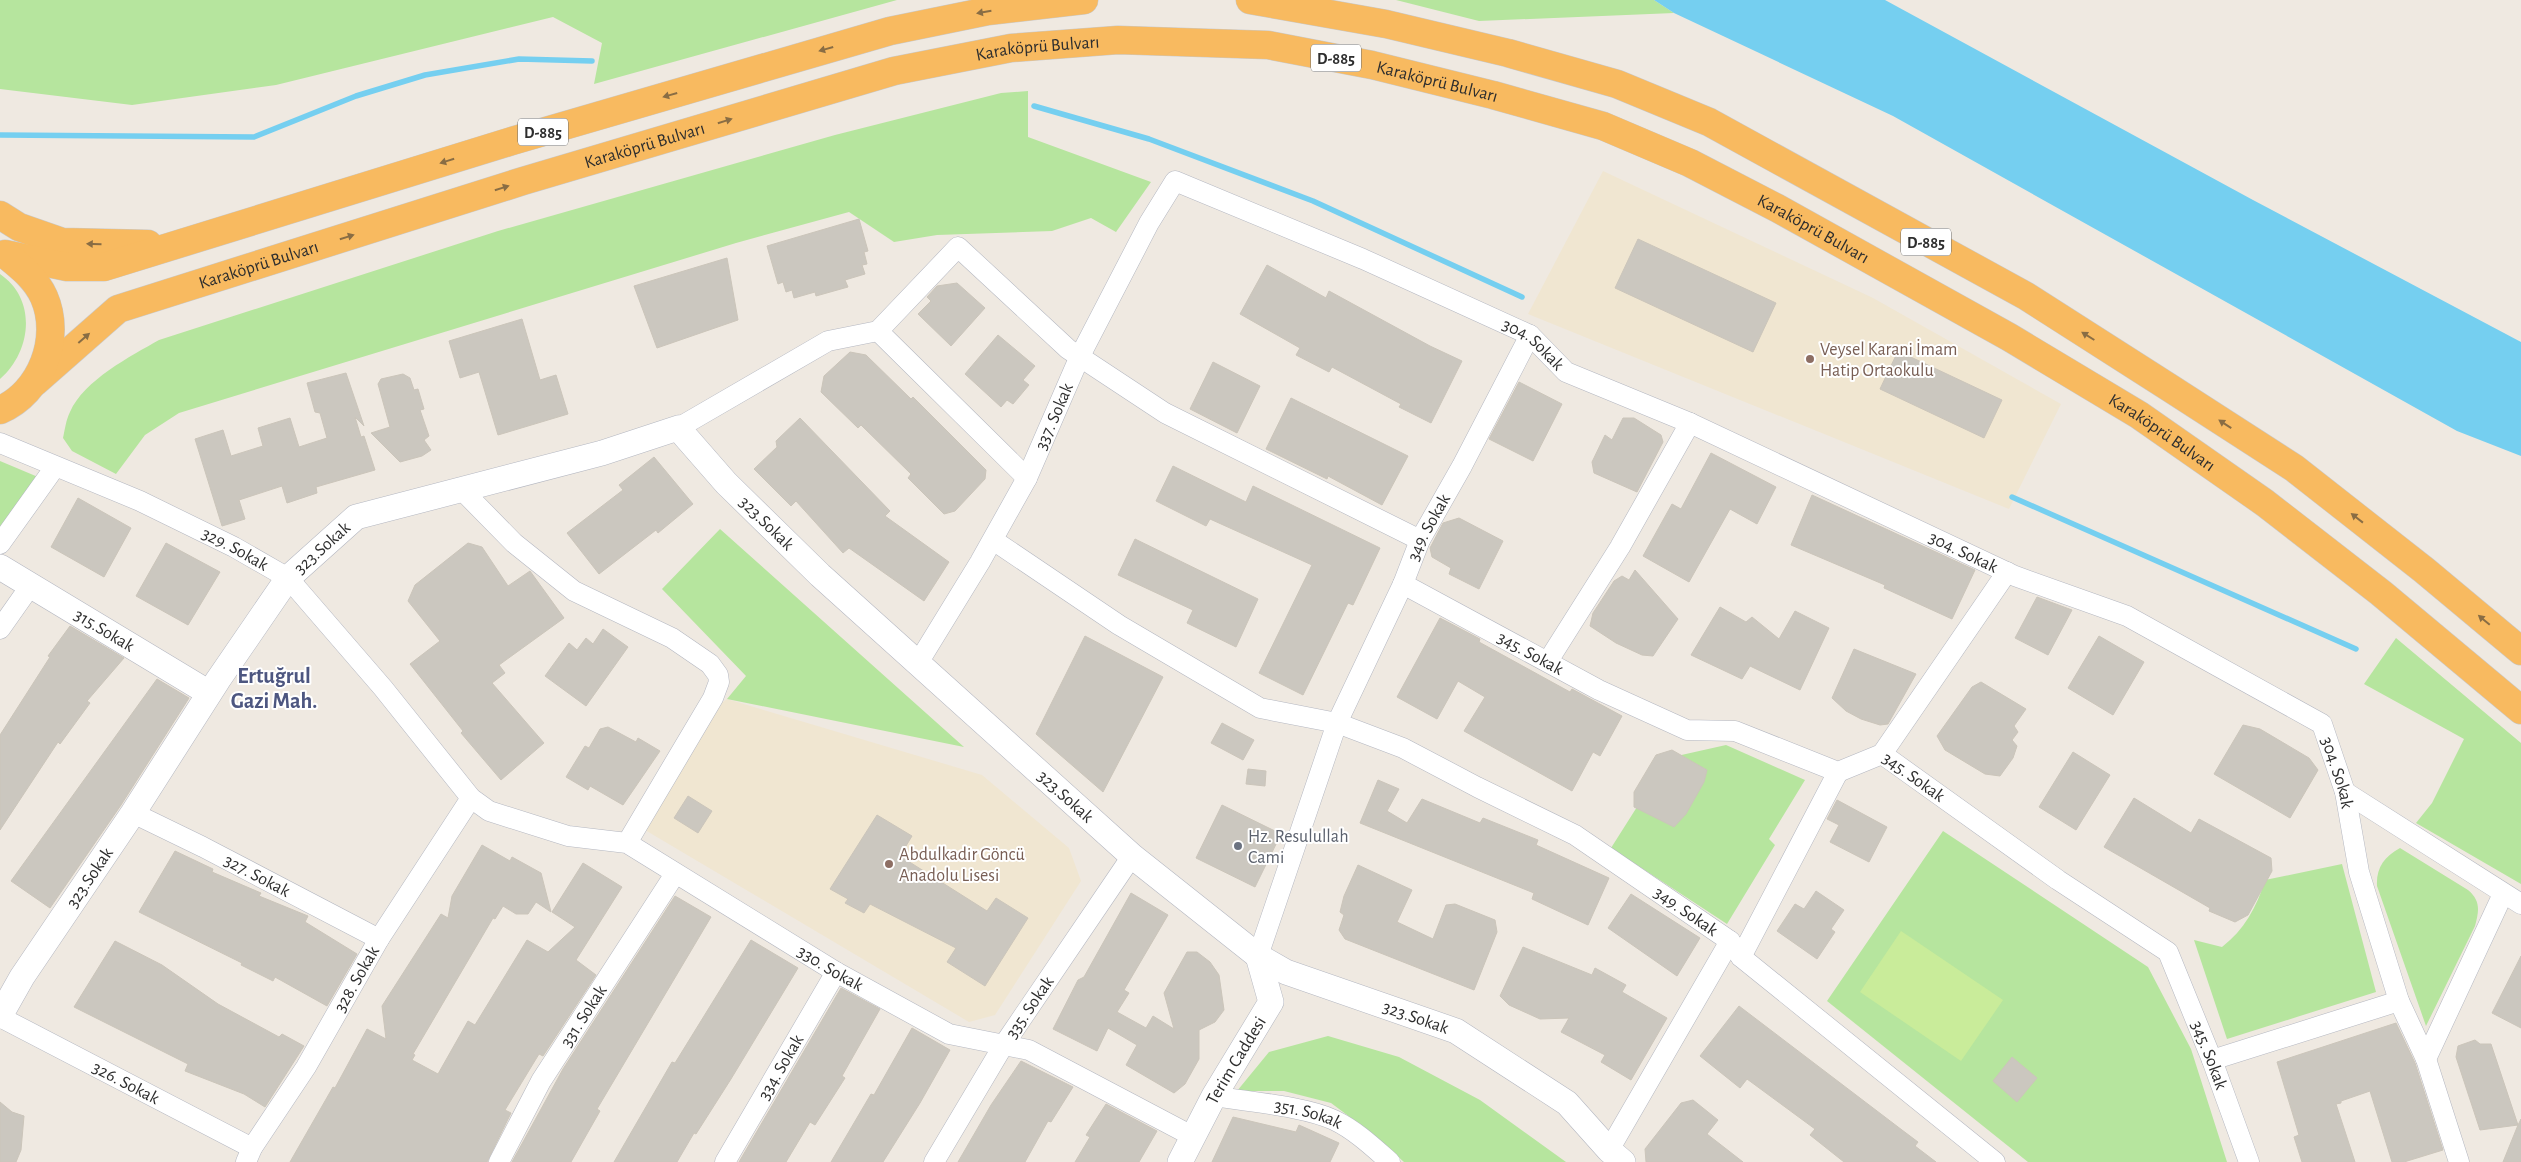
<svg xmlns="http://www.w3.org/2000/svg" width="2521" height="1162" font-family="'Alegreya Sans',sans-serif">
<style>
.education{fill:#f0e6d1}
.green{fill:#b6e59e}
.pitch{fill:#c9ec9a}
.water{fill:#75cff0}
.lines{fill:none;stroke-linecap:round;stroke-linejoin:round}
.stream{stroke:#75cff0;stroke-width:5.5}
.building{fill:#cbc7bf;stroke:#cbc5ba}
.minor-casing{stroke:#b4b7c1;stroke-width:21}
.tertiary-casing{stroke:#b4b7c1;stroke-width:26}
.trunk-casing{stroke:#c9c9c9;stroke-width:29}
.minor{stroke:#fff;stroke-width:20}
.tertiary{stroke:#fff;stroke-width:25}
.trunk{stroke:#f8ba60;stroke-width:28}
.oneway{fill:#896d44}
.education-dot{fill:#8d6e63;stroke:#fff;stroke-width:2}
.worship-dot{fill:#6b7280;stroke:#fff;stroke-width:2}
.labels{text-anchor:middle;stroke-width:4;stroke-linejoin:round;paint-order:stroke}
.shield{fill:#fff;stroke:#6d6d6d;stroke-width:1}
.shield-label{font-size:16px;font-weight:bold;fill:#2e2e2e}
.street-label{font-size:18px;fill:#2e2e2e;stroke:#fff}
.education-label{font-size:18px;fill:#785e54;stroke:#fff;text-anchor:start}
.worship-label{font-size:18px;fill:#5b616d;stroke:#fff;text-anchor:start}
.district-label{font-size:22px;font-weight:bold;fill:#4d5680;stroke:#fff}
</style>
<rect width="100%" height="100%" fill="#efe9e1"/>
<path class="education" d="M1603,171L1873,298L2061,404L2009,509L1528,314Z
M727,699L982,775L1069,848L1081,881L995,1015L969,1022L645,830L713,709Z"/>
<path class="green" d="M0,0H897L594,84L602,43L553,17L276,85L132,105L0,89Z
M1396,0H1654L1674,13L1479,21Z
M1028,91V137L1151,182L1116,232L1091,218L1052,231L937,235L894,242L849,212L736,243L179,413L145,435L116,474L72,451L63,438C65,429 66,420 70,412C84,380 131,356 159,340L498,231L835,135L1001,93Z
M0,274C38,300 31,352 0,379Z
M0,461L38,477L0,532Z
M720,529L964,747L727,699L746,676L662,589Z
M2396,638L2521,743V884L2416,823L2432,803L2464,739L2364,684Z
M1726,745L1805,780L1769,839L1775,845L1727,924L1611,848L1668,758Z
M1943,831L2148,967L2191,1049L2227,1162H2028L1827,1001Z
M2400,848L2468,890C2481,901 2479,911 2475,926L2426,1026L2377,886C2376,868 2384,857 2400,848Z
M2342,864L2376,992L2227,1039L2194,940L2222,947C2244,930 2257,907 2265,880Z
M1328,1036L1399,1057L1480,1100L1566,1162H1404L1370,1132L1331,1103L1284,1091H1237L1269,1052Z"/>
<path class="pitch" d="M1901,931L2003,1000L1961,1061L1860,992Z"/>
<path class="water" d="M1654,0H1885L2253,200L2521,342V456L2457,431L1893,116L1674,13Z"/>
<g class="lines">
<path class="stream" d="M1034,106L1149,139L1313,201L1522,297
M0,135L254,137L356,96L425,75L519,59L592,61
M2012,497L2356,649"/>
</g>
<path class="building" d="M859,219L868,251L864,252L867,264L862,265L865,274L845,280L848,287L816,296L815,292L794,298L792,290L786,292L783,282L778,284L767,246Z
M1638,239L1776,303L1753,352L1615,288Z
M727,258L738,320L657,348L634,286Z
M1267,265L1326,298L1329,291L1430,346L1462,361L1431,423L1399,407L1401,404L1332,367L1329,372L1296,355L1300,348L1240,314Z
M957,283L985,308L951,346L918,314L931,301L927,297L937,286Z
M522,319L540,380L556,375L568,414L498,435L479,372L460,378L449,341Z
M998,335L1035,366L1023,380L1029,385L1013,404L1007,400L1001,407L965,374Z
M1898,351L2002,400L1984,438L1880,389Z
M850,352L866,355L911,399L913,397L986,470L985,479L955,511L944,514L908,478L911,474L861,425L858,428L821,392L824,376Z
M1213,362L1260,386L1237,433L1190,409Z
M346,373L364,426L355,417L361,437L364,436L375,470L316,487L317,493L287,503L282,486L239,500L245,519L222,526L195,439L223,430L231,456L263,446L258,428L290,418L299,447L327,438L320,413L315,412L307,383Z
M403,374L410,378L414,390L418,389L424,409L420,410L429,436L424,440L431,450L422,456L400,462L371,433L390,427L378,384L381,379Z
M1519,382L1562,404L1533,461L1489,439Z
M1291,398L1408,456L1382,505L1328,476L1327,479L1266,449Z
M800,418L890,511L885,516L949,562L924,601L849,548L843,553L796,501L791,506L754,469L777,447L776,441Z
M1623,418H1634L1661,435L1663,442L1637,492L1594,473L1592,462L1605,435L1612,440Z
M1711,453L1776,487L1757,524L1730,509L1689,582L1643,556L1672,504L1681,509Z
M654,457L693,504L658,533L656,530L599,574L567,533L623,490L619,485Z
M1173,466L1246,502L1253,486L1380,548L1353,605L1348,603L1303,695L1259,673L1312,565L1210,519L1206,526L1156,501Z
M1812,495L1975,570L1952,619L1884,588L1885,585L1791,545Z
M78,498L131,528L104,577L51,547Z
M1459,518L1503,541L1479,589L1449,574L1451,568L1432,557L1430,548L1443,523Z
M1135,539L1258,599L1236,647L1187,623L1193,610L1118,575Z
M166,543L220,572L188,625L136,596Z
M468,543L482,547L508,586L530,571L564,618L499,665L505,673L492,683L544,743L501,780L461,733L463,731L410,664L440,641L408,601L415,585Z
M1635,570L1678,619L1653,656L1642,655L1616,643L1590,626L1593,613L1614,581L1622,576L1629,580Z
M2037,597L2072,610L2048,655L2015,638Z
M1720,607L1746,622L1752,617L1779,639L1795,611L1829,628L1800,690L1750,666L1742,679L1691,655Z
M1440,618L1480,639L1479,642L1570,692L1572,689L1622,716L1600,756L1593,752L1572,791L1464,731L1485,697L1458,681L1437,719L1397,697Z
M70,626L124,658L87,701L90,703L60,744L58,742L0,830V735L50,657L48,656Z
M603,629L628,647L586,706L545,676L569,643L577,650L586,638L593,644Z
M1085,636L1163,677L1103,792L1036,734Z
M2099,636L2144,662L2113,715L2068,688Z
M1854,649L1916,674L1888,724L1880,725L1861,719L1846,711L1832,698Z
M157,679L189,698L121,805L50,908L11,881Z
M1981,682L2026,709L2014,726L2018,732L2012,740L2017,746L2013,758L2000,776L1985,774L1945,750L1937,736L1972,687Z
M1222,723L1254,740L1243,760L1211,743Z
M2243,725L2260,729L2309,758L2318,770L2290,818L2214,774Z
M608,727L636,742L638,738L660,751L623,805L590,786L588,790L566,777L585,746L589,748L600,729Z
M1672,750L1707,770L1704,782L1686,814L1674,827L1634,807V792L1656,755Z
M2073,752L2110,775L2076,830L2039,807Z
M1248,769L1266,771L1265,786L1246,784Z
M1378,780L1399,789L1387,811L1407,823L1422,799L1480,823L1483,818L1538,840L1536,845L1609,878L1588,925L1532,899L1534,893L1360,823Z
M688,796L712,811L698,833L674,818Z
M2134,798L2191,833L2199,819L2271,858L2272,871L2248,915L2235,922L2209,911L2210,908L2104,847Z
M1837,800L1887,827L1869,862L1830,842L1839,825L1827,819Z
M1222,805L1281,834L1255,887L1196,858Z
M877,815L912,836L900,856L987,911L996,898L1028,918L985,986L947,962L956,948L870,904L864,913L845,903L848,899L830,889Z
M482,845L510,861L512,857L541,873L551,912L536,902L528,914H516L503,906L495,919L493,918L413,1054L415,1055L412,1060L438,1074L468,1021L475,1025L527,940L548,952L575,927L552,912L583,863L622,887L576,960L596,975L543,1056L539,1054L505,1110L511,1113L487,1162H290L333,1087L335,1088L367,1029L386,1039L382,1006L441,914L448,918L452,896Z
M175,851L213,869L212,872L261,893L259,896L308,916L305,922L357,954L327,1006L275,977L273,981L241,965L242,963L139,912Z
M1358,865L1412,890L1397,922L1433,939L1446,905L1455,904L1495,920L1497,932L1474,990L1345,939L1339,930L1344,915L1340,912L1344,896Z
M1816,891L1844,910L1831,929L1835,932L1817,959L1777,931L1795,904L1804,909Z
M1131,893L1168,915L1124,990L1129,993L1117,1012L1146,1028L1153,1016L1174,1029L1164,993L1187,952H1197L1210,962L1219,975L1224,1010L1215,1022L1199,1030V1059L1185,1084L1174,1093L1126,1065L1137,1045L1108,1028L1097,1051L1053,1029L1078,980L1084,977Z
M1631,894L1700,938L1677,976L1608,928Z
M675,896L711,917L597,1109L600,1111L571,1162H512L563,1069Z
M751,940L798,968L731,1079L696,1134L694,1133L677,1162H614L672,1062L675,1063Z
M115,941L162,965L218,1004L279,1037L282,1034L304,1046L265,1107L244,1094L185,1071L188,1064L74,1007Z
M1523,947L1592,975L1595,968L1626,985L1622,992L1667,1018L1631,1080L1601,1062L1605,1055L1561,1032L1569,1018L1540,1019L1509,1005L1500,996Z
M2521,956V1028L2492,1013Z
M841,988L880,1009L842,1076L845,1078L815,1125L810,1122L786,1162H739Z
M1739,1006L1902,1130L1918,1142L1915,1146L1936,1162H1844L1810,1135L1815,1129L1747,1079L1740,1088L1700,1056Z
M2396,1023L2415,1063L2443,1150L2404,1162H2392L2370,1091L2341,1101V1103L2336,1104L2355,1162H2302L2294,1137L2299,1135L2277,1062Z
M912,1028L950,1050L920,1103L883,1162H831L871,1094L874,1095Z
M2475,1040L2480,1044H2491L2518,1125L2521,1119V1162H2503L2518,1125L2480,1130L2456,1057L2458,1046Z
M2012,1057L2037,1078L2017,1102L1993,1081Z
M1021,1061L1073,1087L1051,1122L1048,1121L1025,1162H958L991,1105Z
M1693,1100L1718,1120L1707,1134L1743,1162H1646L1645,1149L1681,1103Z
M0,1102L12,1112L24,1116L21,1150L16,1162H0Z
M1106,1104L1157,1131L1139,1162H1075L1090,1137L1086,1135Z
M1233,1117L1296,1132L1299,1125L1339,1143L1330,1162H1212Z"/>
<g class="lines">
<g class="minor-casing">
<g id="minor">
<path d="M878,331L1027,478"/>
<path d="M678,428L828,341L878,331L958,247L1068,349L1165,413L1420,540"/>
<path id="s1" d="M0,443L140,501L234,547L288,578L383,688L471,798L489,811L568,836L627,843L836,972L949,1034L1029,1050L1192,1136"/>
<path d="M461,489L514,543L574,591L672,638L710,664L718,675L719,682L713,698L627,843"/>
<path id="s2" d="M993,540L1119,625L1260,708L1337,723L1403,748L1477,787L1575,835L1730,941L1741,957L1995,1162"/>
<path d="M0,544L55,467"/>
<path id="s3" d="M1403,584L1599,690L1687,730L1735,731L1838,772L1882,754L2058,880L2168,952L2212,1060L2249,1162"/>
<path d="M0,629L31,585"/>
<path d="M1548,661L1620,547L1690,423"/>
<path id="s4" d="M918,663L980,562L1027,478L1080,356L1149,223L1175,181L1363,259L1530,335L1566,372L1690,423L2015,576L2127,616L2322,724L2345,792L2359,872L2399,1001L2426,1059L2459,1162"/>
<path d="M1882,754L2007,572"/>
<path d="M2345,792L2521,904"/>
<path id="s5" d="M133,813L203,847L379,939"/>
<path id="s6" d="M1258,956L1337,723L1403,584L1420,540L1462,466L1530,335"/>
<path d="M1741,957L1838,772"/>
<path id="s7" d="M0,1017L252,1148"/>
<path d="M2426,1059L2503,894"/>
<path d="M2212,1060L2399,1001"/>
<path id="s8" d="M1214,1096C1248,1102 1304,1106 1334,1120C1355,1130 1373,1147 1390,1162"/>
<path d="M1609,1150L1730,941"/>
<path id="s9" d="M246,1162L252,1148L306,1067L379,939L471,798"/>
<path id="s10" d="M499,1162L541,1081L675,874"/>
<path id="s11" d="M725,1162L836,972"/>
<path id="s12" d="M934,1162L1003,1046L1132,856"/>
</g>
</g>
<g class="tertiary-casing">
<g id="tertiary">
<path id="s13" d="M0,567L209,693"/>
<path id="s14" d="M0,1016L22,977L133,813L218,680L288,578L356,517L602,453L678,428L726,483L820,575L1132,856L1258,956L1286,972L1456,1031L1567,1103L1609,1150L1623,1162"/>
<path id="s15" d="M1180,1162L1214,1096L1271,1002L1258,956"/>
</g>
</g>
<g class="trunk-casing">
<g id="trunk">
<path d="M1250,0L1386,24L1508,53L1617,84L1709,122L2026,296L2170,388L2294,468L2424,570L2521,651"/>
<path d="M0,215L19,227L62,242L148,244"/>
<path d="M5,254L67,267H104L512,141L890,31L988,11L1084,0"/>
<path id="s16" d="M35,382L118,309L523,181L894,71L1011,48L1118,40L1268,45L1372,65L1493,95L1603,126L1690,163L1777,208L2009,337L2139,415L2265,503L2381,593L2521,710"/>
<path d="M0,410C41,393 62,338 44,297C36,279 21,267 6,255"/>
</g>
</g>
<use href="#minor" class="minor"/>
<use href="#tertiary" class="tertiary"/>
<use href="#trunk" class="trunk"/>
</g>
<defs><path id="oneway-solid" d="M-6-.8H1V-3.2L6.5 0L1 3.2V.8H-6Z" transform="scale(1.25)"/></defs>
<g class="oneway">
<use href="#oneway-solid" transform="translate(984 12) rotate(170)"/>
<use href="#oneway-solid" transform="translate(826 49) rotate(164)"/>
<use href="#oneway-solid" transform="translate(670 95) rotate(164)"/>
<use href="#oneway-solid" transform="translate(725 121) rotate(-17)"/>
<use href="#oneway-solid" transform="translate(447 161) rotate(163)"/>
<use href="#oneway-solid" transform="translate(502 188) rotate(-17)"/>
<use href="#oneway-solid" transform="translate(347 237) rotate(-17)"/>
<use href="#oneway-solid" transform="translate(94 244) rotate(-178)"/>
<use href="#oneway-solid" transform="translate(2088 336) rotate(-148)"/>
<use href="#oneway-solid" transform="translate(84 338) rotate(-41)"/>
<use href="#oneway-solid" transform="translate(2225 424) rotate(-147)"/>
<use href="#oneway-solid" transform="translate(2357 518) rotate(-142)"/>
<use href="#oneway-solid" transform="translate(2484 620) rotate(-140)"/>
</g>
<g class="education-dot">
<circle cx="1810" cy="359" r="5"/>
<circle cx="889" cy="864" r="5"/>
</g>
<circle class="worship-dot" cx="1238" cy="846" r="5"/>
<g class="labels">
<g class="shield">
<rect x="1311" y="44.5" width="50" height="27" rx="4"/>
<rect x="518" y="118.5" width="50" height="27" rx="4"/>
<rect x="1901" y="228.5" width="50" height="27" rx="4"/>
</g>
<g class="shield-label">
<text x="1336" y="64">D-885</text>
<text x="543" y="138">D-885</text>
<text x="1926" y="248">D-885</text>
</g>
<g class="street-label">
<text dy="6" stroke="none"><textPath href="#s16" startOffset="1068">Karaköprü Bulvarı</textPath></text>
<text dy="6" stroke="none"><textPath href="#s16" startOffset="1472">Karaköprü Bulvarı</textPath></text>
<text dy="6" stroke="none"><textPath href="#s16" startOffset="662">Karaköprü Bulvarı</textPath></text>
<text dy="6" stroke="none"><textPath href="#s16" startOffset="1878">Karaköprü Bulvarı</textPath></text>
<text dy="6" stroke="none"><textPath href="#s16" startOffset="258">Karaköprü Bulvarı</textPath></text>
<text dy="6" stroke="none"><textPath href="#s4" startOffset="942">304. Sokak</textPath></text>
<text dy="6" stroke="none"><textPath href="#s4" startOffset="282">337. Sokak</textPath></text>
<text dy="6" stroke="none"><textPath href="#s16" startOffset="2282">Karaköprü Bulvarı</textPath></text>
<text dy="6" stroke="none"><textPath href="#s14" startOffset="1080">323.Sokak</textPath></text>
<text dy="6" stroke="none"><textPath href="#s6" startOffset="462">349. Sokak</textPath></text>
<text dy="6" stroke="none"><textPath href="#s14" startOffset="570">323.Sokak</textPath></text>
<text dy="6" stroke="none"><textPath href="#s1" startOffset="258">329. Sokak</textPath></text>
<text dy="6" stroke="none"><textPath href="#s4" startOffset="1422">304. Sokak</textPath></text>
<text dy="6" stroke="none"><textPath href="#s13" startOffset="122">315.Sokak</textPath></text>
<text dy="6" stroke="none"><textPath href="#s3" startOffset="145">345. Sokak</textPath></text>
<text dy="6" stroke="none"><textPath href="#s4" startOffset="1872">304. Sokak</textPath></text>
<text dy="6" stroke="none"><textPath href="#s3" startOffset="565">345. Sokak</textPath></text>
<text dy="6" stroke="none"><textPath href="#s14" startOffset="1485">323.Sokak</textPath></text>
<text dy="6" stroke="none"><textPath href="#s5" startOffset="139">327. Sokak</textPath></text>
<text dy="6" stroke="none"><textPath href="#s14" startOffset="165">323.Sokak</textPath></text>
<text dy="6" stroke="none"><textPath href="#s2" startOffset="792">349. Sokak</textPath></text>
<text dy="6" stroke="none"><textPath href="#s1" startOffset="1008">330. Sokak</textPath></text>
<text dy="6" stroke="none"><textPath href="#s9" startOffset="214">328. Sokak</textPath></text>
<text dy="6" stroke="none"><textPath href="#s12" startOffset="182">335. Sokak</textPath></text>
<text dy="6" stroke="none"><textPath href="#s10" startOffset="169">331. Sokak</textPath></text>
<text dy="6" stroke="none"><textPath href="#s14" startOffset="1905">323.Sokak</textPath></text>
<text dy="6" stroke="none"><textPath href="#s3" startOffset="985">345. Sokak</textPath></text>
<text dy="6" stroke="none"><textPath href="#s15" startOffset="116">Terim Caddesi</textPath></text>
<text dy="6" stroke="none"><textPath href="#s11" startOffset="110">334. Sokak</textPath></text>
<text dy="6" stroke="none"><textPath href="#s7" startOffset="142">326. Sokak</textPath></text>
<text dy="6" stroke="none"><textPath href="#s8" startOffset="96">351. Sokak</textPath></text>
</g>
<g class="education-label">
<text x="1820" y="355">Veysel Karani İmam<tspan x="1820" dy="21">Hatip Ortaokulu</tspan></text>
<text x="899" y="860">Abdulkadir Göncü<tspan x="899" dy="21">Anadolu Lisesi</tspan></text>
</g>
<g class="worship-label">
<text x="1248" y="842">Hz. Resulullah<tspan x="1248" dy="21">Cami</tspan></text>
</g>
<g class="district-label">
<text x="274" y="683">Ertuğrul<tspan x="274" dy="25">Gazi Mah.</tspan></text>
</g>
</g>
</svg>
